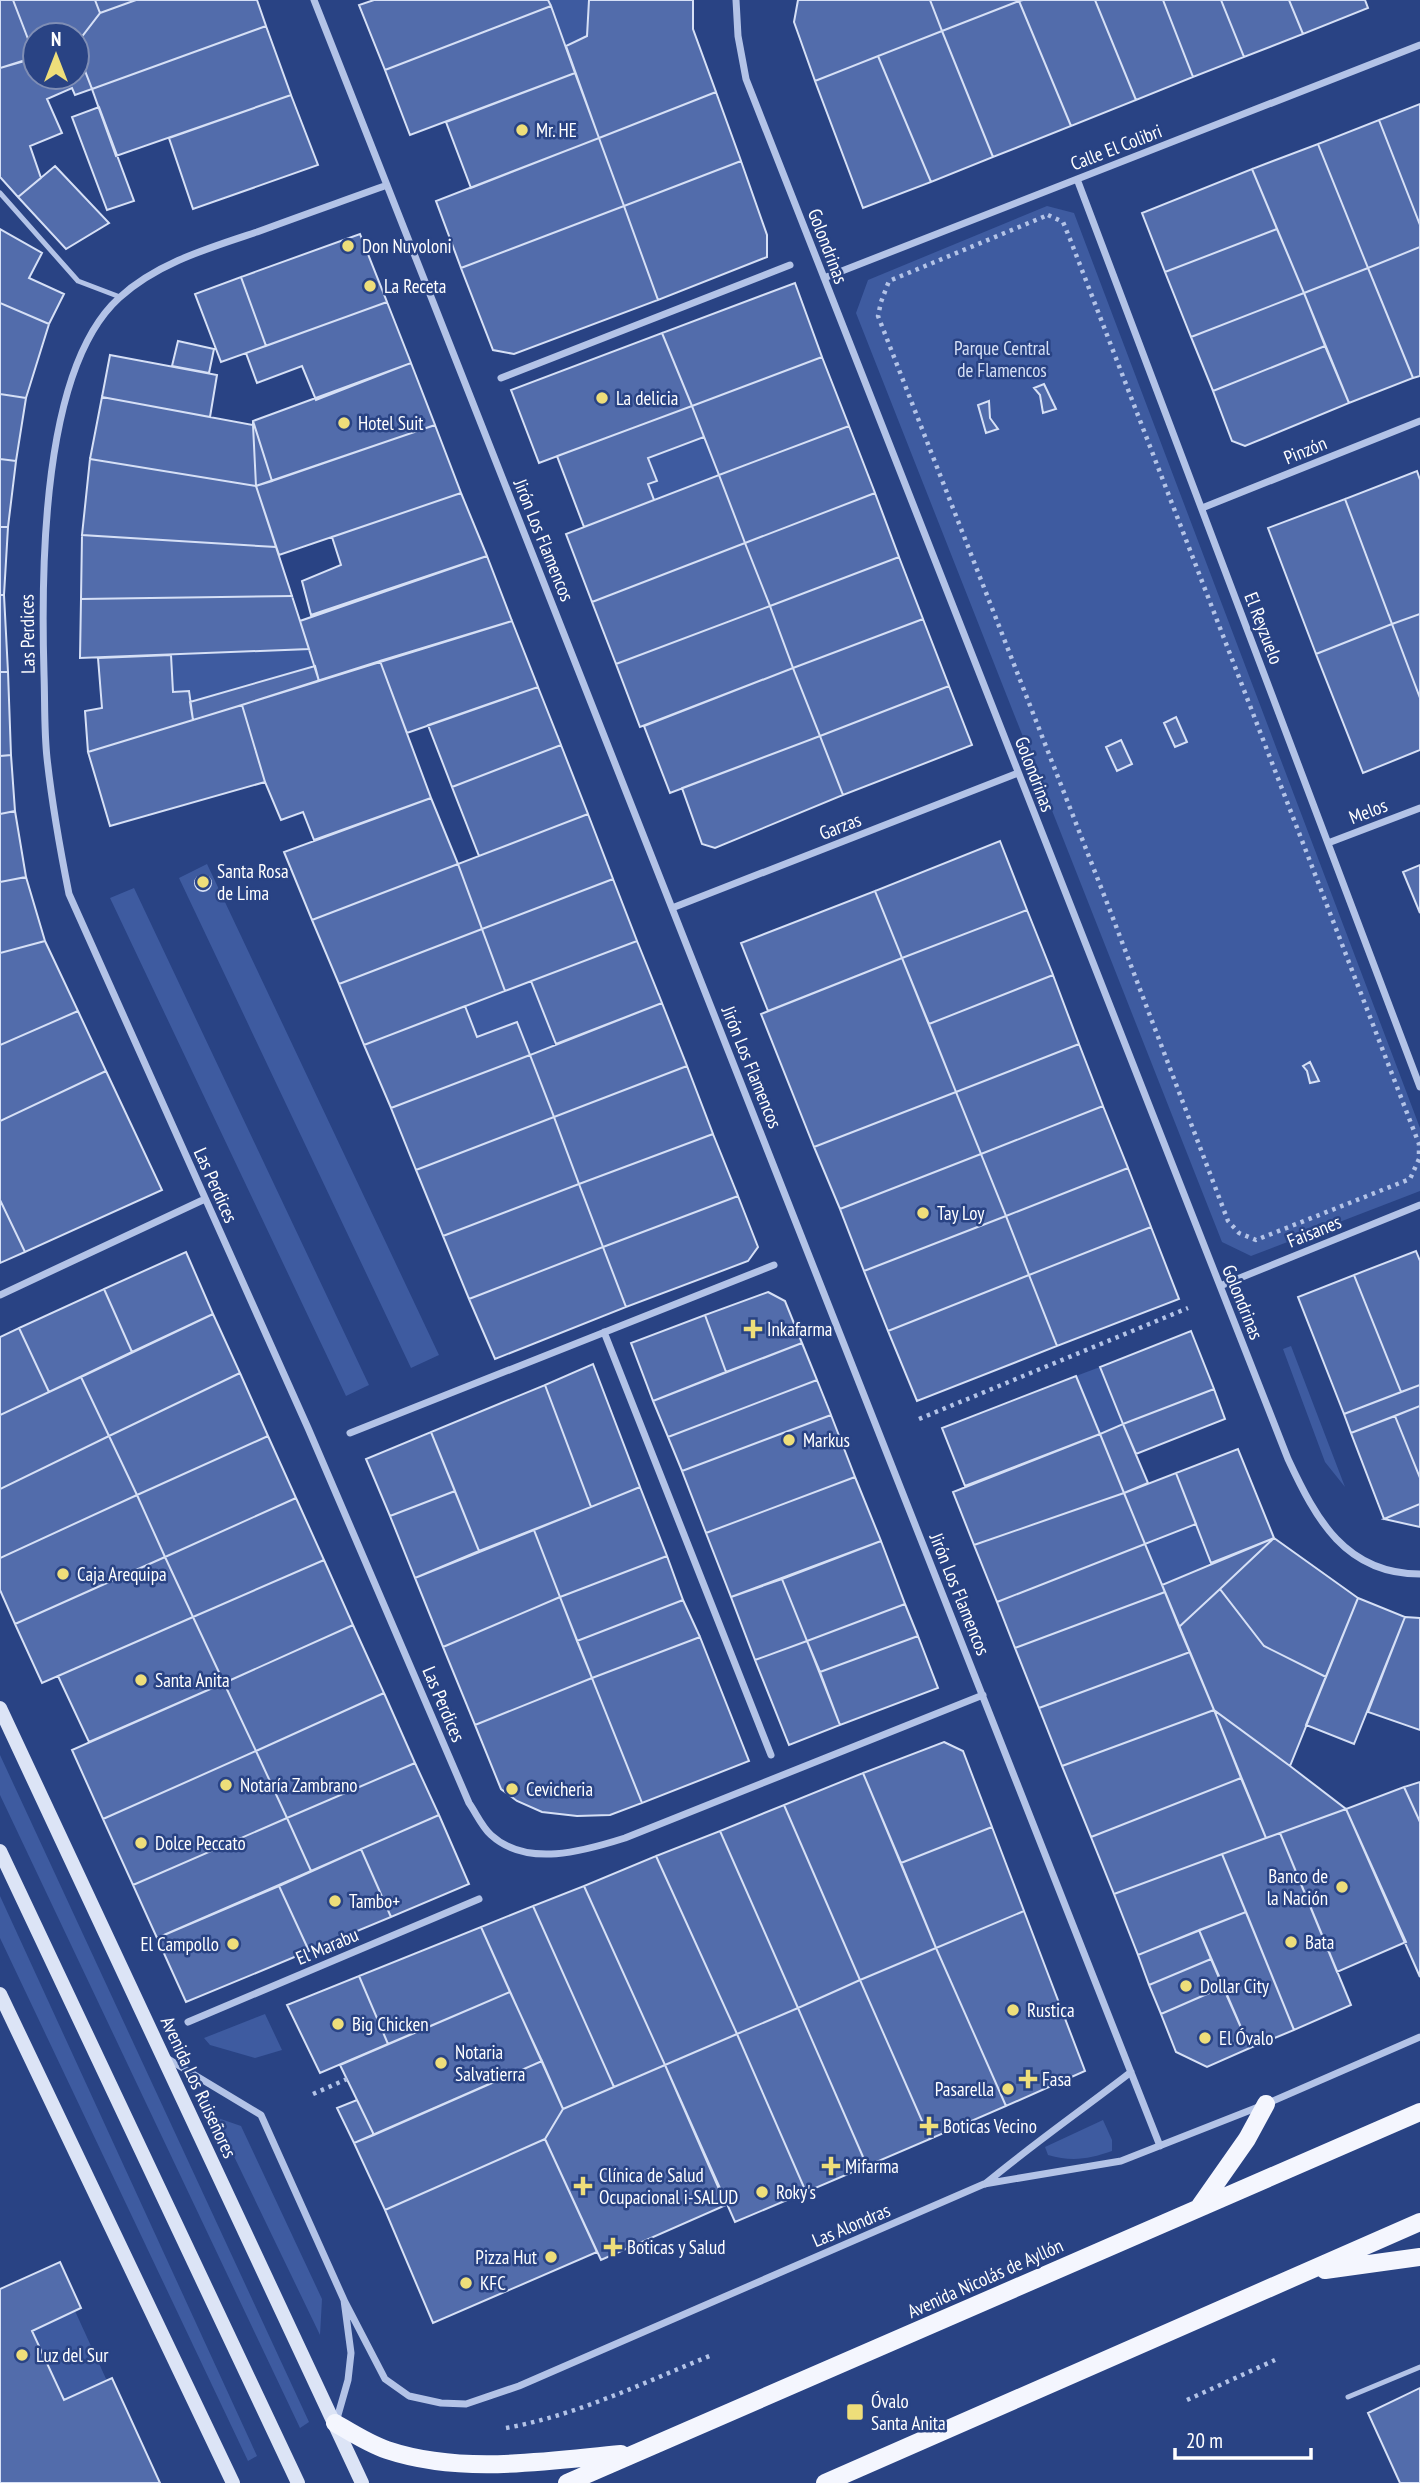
<svg xmlns="http://www.w3.org/2000/svg" width="1420" height="2483" font-family="'PT Sans Narrow',sans-serif">
<style>
.green{fill:#3e5ba0}
.building{fill:#526cab;stroke:#d6e0f6;stroke-width:2}
.lines{fill:none;stroke-linecap:round;stroke-linejoin:round}
.path{stroke:#b3c3e7;stroke-width:4.5;stroke-dasharray:3.5 5;stroke-linecap:butt}
.lane{stroke:#b3c3e7;stroke-width:5}
.street{stroke:#b3c3e7;stroke-width:7}
.secondary{stroke:#dce4f6;stroke-width:14}
.primary{stroke:#f4f6fe;stroke-width:18}
.poi-dot{fill:#eede7a;stroke:#294384;stroke-width:2.5}
.labels{text-anchor:middle;stroke-width:5;stroke-linejoin:round;paint-order:stroke}
.poi-label{font-size:19px;fill:#fff;stroke:#294384;text-anchor:start}
.street-label{font-size:19px;fill:#fff;stroke:#294384}
.park-label{font-size:19px;fill:#d6e0f6;stroke:#294384}
</style>
<rect width="100%" height="100%" fill="#294384"/>
<path class="green" d="M548,0H589L587,36L566,46Z
M1047,206L1074,213L1420,1128V1191L1251,1256L1222,1242L856,313L868,280Z
M704,437L719,475L654,500L648,484L657,481L648,458Z
M309,649L315,666L190,702L188,691L173,692L171,655Z
M207,864L439,1355L411,1368L179,878Z
M134,888L369,1385L346,1396L110,898Z
M531,981L556,1044L530,1055L517,1022L477,1037L465,1006Z
M1291,1346L1345,1487L1325,1462L1283,1349Z
M1100,1367L1123,1424L1100,1434L1076,1376Z
M1196,1524L1211,1563L1162,1585L1145,1544Z
M0,1755L309,2422L300,2428L0,1795Z
M0,1896L257,2456L248,2461L0,1938Z
M265,2014L282,2050L255,2058L210,2045L204,2038Z
M215,2117L241,2126L322,2299L320,2335Z
M1103,2120L1112,2140V2151C1089,2159 1072,2162 1048,2155L1045,2147Z
M75,2311L107,2381L64,2400L32,2331Z"/>
<path class="building" d="M0,0H13L35,57L0,68Z
M13,0H95L100,13L77,43V35H35V57Z
M95,0H136L100,13Z
M136,0H257L266,26L92,89L77,50V43L100,13Z
M374,0H548L551,6L385,70L359,5Z
M589,0H693V29L716,92L599,138L566,46L587,36Z
M798,0H930L942,31L815,81L794,22Z
M930,0H1019V1L942,31Z
M1023,0H1095L1136,100L1071,126L1019,1Z
M1095,0H1163L1193,77L1136,100Z
M1163,0H1221L1244,57L1193,77Z
M1221,0H1289L1303,34L1244,57Z
M1289,0H1365L1368,8L1303,34Z
M1019,1L1071,126L993,157L942,31Z
M551,6L575,73L410,135L385,70Z
M266,26L291,95L116,156L92,89Z
M942,31L993,157L931,182L878,56Z
M77,50L92,89L75,95L72,88L47,99L62,133L30,146L41,178L18,197L0,177V68L35,58V77H77Z
M878,56L931,182L863,208L815,81Z
M575,73L599,138L471,188L446,122Z
M716,92L741,161L624,206L599,138Z
M291,95L318,165L193,209L169,138Z
M1420,104V225L1379,120Z
M99,107L134,201L107,210L72,117Z
M1379,120L1420,225V247L1368,268L1318,144Z
M599,138L624,206L461,268L436,201Z
M1318,144L1368,268L1304,293L1252,169Z
M741,161L767,235V257L658,300L624,206Z
M55,166L109,223L66,249L18,197Z
M1252,169L1277,229L1165,272L1142,213Z
M624,206L658,300L514,354L493,350L461,268Z
M0,229L42,253L29,278L64,294L49,324L0,303Z
M1277,229L1304,293L1191,337L1165,272Z
M360,234L387,302L266,346L241,277Z
M1420,247V376L1413,378L1368,268Z
M1368,268L1413,378L1349,403L1304,293Z
M241,277L266,346L221,362L195,294Z
M795,283L822,357L692,406L662,333Z
M1304,293L1325,346L1213,391L1191,337Z
M387,302L411,363L316,400L302,366L257,383L246,353Z
M0,303L49,324L26,398L0,394Z
M662,333L692,406L539,463L511,390Z
M178,341L214,349L209,373L172,366Z
M1325,346L1349,403L1245,446L1232,441L1213,391Z
M110,355L217,375L210,417L102,397Z
M822,357L849,426L719,475L692,406Z
M411,363L435,425L272,481L253,421Z
M1044,384L1056,409L1043,413L1040,395L1034,388Z
M0,394L26,398L16,461L0,459Z
M102,397L253,425L256,486L90,459Z
M989,401L990,418L998,429L986,433L978,405Z
M692,406L704,437L648,458L657,481L648,484L654,500L584,527L557,456Z
M253,421L272,481L256,486L253,425Z
M435,425L461,493L279,555L256,486Z
M849,426L875,493L745,543L719,475Z
M0,459L16,461L8,527H0Z
M90,459L256,486L276,547L82,535Z
M1417,471L1420,480V614L1392,624L1345,499Z
M719,475L745,543L592,602L566,534Z
M461,493L487,556L311,615L302,581L341,565L332,537Z
M875,493L899,557L770,606L745,543Z
M1345,499L1392,624L1316,654L1268,528Z
M0,527H8L4,595H0Z
M82,535L276,547L292,596L81,599Z
M745,543L770,606L616,664L592,602Z
M487,556L512,621L319,681L300,621Z
M899,557L923,619L793,668L770,606Z
M0,595H4L8,672H0Z
M292,596L309,649L80,658L81,599Z
M770,606L793,668L640,727L616,664Z
M1420,614V698L1392,624Z
M923,619L949,686L820,736L793,668Z
M512,621L538,687L407,733L380,661Z
M1392,624L1420,698V750L1363,773L1316,654Z
M171,655L173,692L189,691L193,720L88,752L85,711L102,708L98,658Z
M380,661L431,798L314,840L303,812L281,820L265,782L242,705Z
M315,666L319,681L193,720L190,702Z
M793,668L820,736L670,793L644,726Z
M0,672H8L11,755L0,756Z
M949,686L972,745L843,795L820,736Z
M538,687L561,745L452,787L428,725Z
M242,705L265,782L110,826L88,752Z
M1176,717L1187,742L1175,747L1164,723Z
M820,736L843,795L715,848L702,844L682,788Z
M1121,740L1132,764L1117,771L1106,747Z
M561,745L588,814L479,856L452,787Z
M11,755L15,811L0,814V756Z
M431,798L458,864L312,920L284,852Z
M15,811L26,877L0,882V814Z
M588,814L613,879L482,929L458,864Z
M1000,841L1027,910L902,958L875,891Z
M458,864L482,929L339,984L312,920Z
M1420,865V913L1403,872Z
M195 883a8 8 0 1 1 16 0a8 8 0 1 1-16 0Z
M26,877L45,941L0,953V882Z
M613,879L637,941L505,991L482,929Z
M875,891L902,958L768,1011L741,943Z
M1027,910L1053,975L929,1024L902,958Z
M482,929L505,991L364,1045L339,984Z
M45,941L78,1011L0,1045V953Z
M637,941L662,1003L556,1044L531,981Z
M902,958L956,1092L814,1147L761,1014Z
M1053,975L1079,1044L956,1092L929,1024Z
M662,1003L687,1066L554,1117L530,1055Z
M465,1006L477,1037L517,1022L530,1055L391,1108L364,1045Z
M78,1011L106,1071L0,1121V1045Z
M1079,1044L1103,1106L981,1154L956,1092Z
M530,1055L554,1117L416,1170L391,1108Z
M1310,1062L1319,1081L1310,1083L1307,1071L1303,1066Z
M687,1066L713,1134L579,1184L554,1117Z
M106,1071L162,1190L25,1252L0,1200V1121Z
M956,1092L981,1154L840,1209L814,1147Z
M1103,1106L1128,1168L1006,1216L981,1154Z
M554,1117L579,1184L443,1236L416,1170Z
M713,1134L738,1196L603,1247L579,1184Z
M981,1154L1006,1216L864,1271L840,1209Z
M1128,1168L1151,1227L1029,1275L1006,1216Z
M579,1184L603,1247L469,1299L443,1236Z
M738,1196L758,1247L748,1261L626,1307L603,1247Z
M0,1200L25,1252L0,1263Z
M1006,1216L1029,1275L888,1331L864,1271Z
M1151,1227L1179,1299L1057,1346L1029,1275Z
M603,1247L626,1307L495,1359L469,1299Z
M1416,1251L1420,1261V1385L1401,1392L1354,1275Z
M186,1252L213,1314L132,1352L104,1289Z
M1029,1275L1057,1346L917,1401L888,1331Z
M1354,1275L1401,1392L1344,1414L1298,1297Z
M104,1289L132,1352L49,1392L19,1328Z
M768,1292L785,1301L802,1343L726,1372L705,1315Z
M213,1314L240,1373L109,1436L81,1377Z
M705,1315L726,1372L653,1401L631,1343Z
M19,1328L49,1392L0,1415V1337Z
M1191,1331L1214,1389L1123,1424L1100,1367Z
M802,1343L817,1380L668,1437L653,1401Z
M593,1364L640,1487L591,1507L545,1385Z
M240,1373L268,1436L137,1495L109,1436Z
M1076,1376L1100,1434L965,1486L942,1428Z
M81,1377L109,1436L0,1489V1415Z
M817,1380L831,1415L682,1471L668,1437Z
M545,1385L591,1507L479,1551L431,1432Z
M1420,1385V1406L1351,1433L1344,1414Z
M1214,1389L1225,1419L1136,1454L1123,1424Z
M1420,1406V1478L1395,1416Z
M831,1415L855,1477L706,1533L682,1471Z
M1395,1416L1420,1478V1504L1384,1519L1351,1433Z
M1123,1424L1148,1483L1124,1493L1100,1434Z
M431,1432L455,1491L390,1516L366,1459Z
M1100,1434L1124,1493L974,1545L953,1492Z
M109,1436L137,1495L0,1558V1489Z
M268,1436L296,1498L165,1557L137,1495Z
M1238,1449L1274,1538L1211,1563L1176,1473Z
M1176,1473L1196,1524L1145,1544L1124,1493Z
M855,1477L881,1541L731,1597L706,1533Z
M640,1487L667,1556L560,1597L534,1530Z
M455,1491L479,1551L415,1578L390,1516Z
M1124,1493L1145,1544L997,1602L974,1545Z
M137,1495L165,1557L15,1624L0,1590V1558Z
M296,1498L324,1560L193,1617L165,1557Z
M1420,1504V1527L1384,1519Z
M534,1530L560,1597L443,1647L415,1578Z
M1274,1538L1220,1589L1179,1627L1162,1585Z
M1274,1538L1358,1598L1326,1677L1264,1646L1220,1589Z
M881,1541L905,1604L807,1641L782,1579Z
M1145,1544L1165,1592L1015,1648L997,1602Z
M667,1556L683,1600L577,1641L560,1597Z
M165,1557L193,1617L42,1683L15,1624Z
M324,1560L353,1625L224,1683L193,1617Z
M782,1579L807,1641L755,1660L731,1597Z
M1220,1589L1264,1646L1326,1677L1290,1766L1214,1710L1179,1627Z
M1165,1592L1190,1652L1039,1708L1015,1648Z
M560,1597L592,1678L475,1725L443,1647Z
M1358,1598L1405,1617L1354,1744L1306,1725Z
M683,1600L700,1637L592,1678L577,1641Z
M905,1604L918,1636L820,1672L807,1641Z
M193,1617L224,1683L89,1742L58,1676Z
M1405,1617L1420,1618V1730L1368,1712Z
M353,1625L384,1693L256,1751L224,1683Z
M918,1636L938,1688L840,1725L820,1672Z
M700,1637L749,1761L642,1803L592,1678Z
M807,1641L840,1725L789,1745L755,1660Z
M1190,1652L1214,1710L1062,1766L1039,1708Z
M592,1678L642,1803L610,1815L577,1816L542,1812L517,1801L501,1789L475,1725Z
M224,1683L256,1751L103,1819L72,1750Z
M384,1693L415,1763L287,1818L256,1751Z
M1214,1710L1241,1778L1091,1837L1062,1766Z
M1214,1710L1290,1766L1346,1809L1266,1838Z
M944,1742L963,1751L992,1827L901,1863L863,1773Z
M256,1751L287,1818L133,1885L103,1819Z
M415,1763L439,1815L311,1871L287,1818Z
M863,1773L936,1948L860,1980L784,1805Z
M1241,1778L1266,1838L1114,1894L1091,1837Z
M1420,1782V1822L1404,1787Z
M1404,1787L1420,1822V1977L1346,1809Z
M784,1805L860,1980L798,2008L720,1831Z
M1346,1809L1406,1942L1337,1972L1280,1833Z
M439,1815L469,1884L391,1917L361,1849Z
M287,1818L311,1871L157,1938L133,1885Z
M992,1827L1024,1911L936,1948L901,1863Z
M720,1831L798,2008L737,2034L656,1856Z
M1280,1833L1351,2005L1294,2030L1222,1854Z
M361,1849L391,1917L309,1951L279,1886Z
M1222,1854L1246,1912L1138,1955L1114,1894Z
M656,1856L737,2034L665,2065L584,1886Z
M279,1886L309,1951L186,2002L157,1938Z
M584,1886L665,2065L614,2087L533,1906Z
M533,1906L614,2087L563,2109L481,1927Z
M1024,1911L1085,2071L1006,2106L936,1948Z
M1246,1912L1294,2030L1250,2048L1199,1930Z
M481,1927L510,1992L388,2044L359,1976Z
M1199,1930L1211,1959L1149,1985L1138,1955Z
M936,1948L1006,2106L930,2139L860,1980Z
M1211,1959L1223,1987L1161,2014L1149,1985Z
M359,1976L388,2044L320,2073L287,2005Z
M860,1980L930,2139L867,2166L798,2008Z
M1223,1987L1250,2048L1207,2067L1176,2052L1161,2014Z
M510,1992L542,2061L374,2135L340,2065Z
M798,2008L867,2166L806,2192L737,2034Z
M737,2034L806,2192L735,2222L665,2065Z
M542,2061L563,2109L545,2139L385,2210L354,2143Z
M665,2065L726,2205L601,2260L545,2139L563,2109Z
M357,2100L374,2135L354,2143L337,2108Z
M545,2139L597,2252L433,2323L385,2210Z
M60,2262L81,2308L32,2331L64,2400L112,2378L160,2483H0V2289Z
M1420,2388V2483H1400L1368,2413Z"/>
<g class="lines">
<path class="path" d="M1048,215L1063,222L1070,239L1419,1144V1159L1410,1179L1256,1240L1239,1233L1228,1221L1111,913L878,316L881,302L889,281Z
M919,1419L1188,1308
M842,1444L846,1442
M313,2094L347,2079
M967,2123L969,2126
M1187,2400L1275,2360
M506,2428C578,2415 645,2382 712,2355"/>
<path class="lane" d="M0,193L78,281L120,297
M1348,2397L1420,2367"/>
<path class="street" d="M314,0L1160,2146
M736,0L738,36L746,79L1288,1459C1316,1519 1345,1574 1420,1574
M1077,179L1420,1087
M387,185C343,201 300,216 257,232C209,248 157,263 119,298C41,369 41,573 44,674C45,702 44,730 47,758C52,804 60,849 69,894L308,1428L469,1803C476,1813 482,1827 491,1835C527,1868 584,1851 625,1838L983,1695
M824,278L1420,45
M501,378L790,265
M1202,508L1420,421
M1328,843L1420,808
M672,908L1018,773
M1220,1286L1420,1205
M0,1295L205,1199
M604,1332L771,1755
M350,1433L774,1265
M188,2022L479,1899
M168,2059L261,2115L344,2300L351,2353L348,2380L336,2422
M985,2184C1033,2144 1082,2110 1131,2072
M344,2300L385,2379L409,2396L441,2403L466,2404L519,2386L984,2184L1121,2161L1266,2104L1420,2037"/>
<path class="secondary" d="M0,1708L362,2483
M0,1851L298,2483
M0,1994L233,2483"/>
<path class="primary" d="M1200,2206L1247,2139L1266,2104
M1325,2270L1420,2257
M335,2423C352,2433 369,2444 387,2450C462,2475 545,2461 621,2454
M567,2483L1420,2112
M825,2483L1420,2222"/>
</g>
<g class="poi-dot">
<circle cx="522" cy="130" r="7"/>
<circle cx="348" cy="246" r="7"/>
<circle cx="370" cy="286" r="7"/>
<circle cx="602" cy="398" r="7"/>
<circle cx="344" cy="423" r="7"/>
<circle cx="203" cy="882" r="7"/>
<circle cx="923" cy="1213" r="7"/>
<path d="M749.5 1318.5h7v7h7v7h-7v7h-7v-7h-7v-7h7z"/>
<circle cx="789" cy="1440" r="7"/>
<circle cx="63" cy="1574" r="7"/>
<circle cx="141" cy="1680" r="7"/>
<circle cx="226" cy="1785" r="7"/>
<circle cx="512" cy="1789" r="7"/>
<circle cx="141" cy="1843" r="7"/>
<circle cx="1342" cy="1887" r="7"/>
<circle cx="335" cy="1901" r="7"/>
<circle cx="1291" cy="1942" r="7"/>
<circle cx="233" cy="1944" r="7"/>
<circle cx="1186" cy="1986" r="7"/>
<circle cx="1013" cy="2010" r="7"/>
<circle cx="338" cy="2024" r="7"/>
<circle cx="1205" cy="2038" r="7"/>
<circle cx="441" cy="2063" r="7"/>
<path d="M1024.5 2068.5h7v7h7v7h-7v7h-7v-7h-7v-7h7z"/>
<circle cx="1008" cy="2089" r="7"/>
<path d="M925.5 2115.5h7v7h7v7h-7v7h-7v-7h-7v-7h7z"/>
<path d="M827.5 2155.5h7v7h7v7h-7v7h-7v-7h-7v-7h7z"/>
<path d="M579.5 2175.5h7v7h7v7h-7v7h-7v-7h-7v-7h7z"/>
<circle cx="762" cy="2192" r="7"/>
<path d="M609.5 2236.5h7v7h7v7h-7v7h-7v-7h-7v-7h7z"/>
<circle cx="551" cy="2257" r="7"/>
<circle cx="466" cy="2283" r="7"/>
<circle cx="22" cy="2355" r="7"/>
<rect x="846" y="2403" width="18" height="18" rx="3.5"/>
</g>
<g class="labels">
<g class="poi-label">
<text x="536" y="137">Mr. HE</text>
<text x="362" y="253">Don Nuvoloni</text>
<text x="384" y="293">La Receta</text>
<text x="616" y="405">La delicia</text>
<text x="358" y="430">Hotel Suit</text>
<text x="217" y="878">Santa Rosa<tspan x="217" dy="22">de Lima</tspan></text>
<text x="937" y="1220">Tay Loy</text>
<text x="767" y="1336">Inkafarma</text>
<text x="803" y="1447">Markus</text>
<text x="77" y="1581">Caja Arequipa</text>
<text x="155" y="1687">Santa Anita</text>
<text x="240" y="1792">Notaría Zambrano</text>
<text x="526" y="1796">Cevicheria</text>
<text x="155" y="1850">Dolce Peccato</text>
<text x="1328" y="1883" text-anchor="end">Banco de<tspan x="1328" dy="22">la Nación</tspan></text>
<text x="349" y="1908">Tambo+</text>
<text x="1305" y="1949">Bata</text>
<text x="219" y="1951" text-anchor="end">El Campollo</text>
<text x="1200" y="1993">Dollar City</text>
<text x="1027" y="2017">Rustica</text>
<text x="352" y="2031">Big Chicken</text>
<text x="1219" y="2045">El Óvalo</text>
<text x="455" y="2059">Notaria<tspan x="455" dy="22">Salvatierra</tspan></text>
<text x="1042" y="2086">Fasa</text>
<text x="994" y="2096" text-anchor="end">Pasarella</text>
<text x="943" y="2133">Boticas Vecino</text>
<text x="845" y="2173">Mifarma</text>
<text x="599" y="2182">Clínica de Salud<tspan x="599" dy="22">Ocupacional i-SALUD</tspan></text>
<text x="776" y="2199">Roky's</text>
<text x="627" y="2254">Boticas y Salud</text>
<text x="537" y="2264" text-anchor="end">Pizza Hut</text>
<text x="480" y="2290">KFC</text>
<text x="36" y="2362">Luz del Sur</text>
<text x="871" y="2408">Óvalo<tspan x="871" dy="22">Santa Anita</tspan></text>
</g>
<g class="street-label">
<text transform="translate(1116 147) rotate(-21)" y="7">Calle El Colibri</text>
<text transform="translate(828 246) rotate(69)" y="7">Golondrinas</text>
<text transform="translate(1305 450) rotate(-22)" y="7">Pinzón</text>
<text transform="translate(544 540) rotate(68)" y="7">Jirón Los Flamencos</text>
<text transform="translate(1264 628) rotate(69)" y="7">El Reyzuelo</text>
<text transform="translate(27 634) rotate(-91)" y="7">Las Perdices</text>
<text transform="translate(1035 774) rotate(69)" y="7">Golondrinas</text>
<text transform="translate(1368 811) rotate(-21)" y="7">Melos</text>
<text transform="translate(840 826) rotate(-21)" y="7">Garzas</text>
<text transform="translate(752 1067) rotate(68)" y="7">Jirón Los Flamencos</text>
<text transform="translate(216 1185) rotate(66)" y="7">Las Perdices</text>
<text transform="translate(1314 1231) rotate(-22)" y="7">Faisanes</text>
<text transform="translate(1243 1302) rotate(68)" y="7">Golondrinas</text>
<text transform="translate(960 1594) rotate(68)" y="7">Jirón Los Flamencos</text>
<text transform="translate(444 1704) rotate(67)" y="7">Las Perdices</text>
<text transform="translate(327 1946) rotate(-23)" y="7">El Marabu</text>
<text transform="translate(199 2087) rotate(65)" y="7">Avenida Los Ruiseñores</text>
<text transform="translate(851 2225) rotate(-23)" y="7">Las Alondras</text>
<text transform="translate(985 2278) rotate(-24)" y="7">Avenida Nicolás de Ayllón</text>
</g>
<g class="park-label">
<text x="1002" y="355">Parque Central<tspan x="1002" dy="22">de Flamencos</tspan></text>
</g>
</g>
<g transform="translate(56 56)"><circle r="33" fill="#294384" stroke="#7f8eb5" stroke-width="2"/>
<path d="M0-5L12 26L0 18L-12 26Z" fill="#eede7a"/>
<text y="-10" font-size="19" font-weight="bold" text-anchor="middle" fill="#ffffff">N</text>
</g>
<path d="M1175 2448v10h136v-10" fill="none" stroke="#ffffff" stroke-width="3.5"/>
<text x="1186" y="2448" font-size="21" fill="#ffffff" stroke="#294384" stroke-width="5" paint-order="stroke">20 m</text>
</svg>
